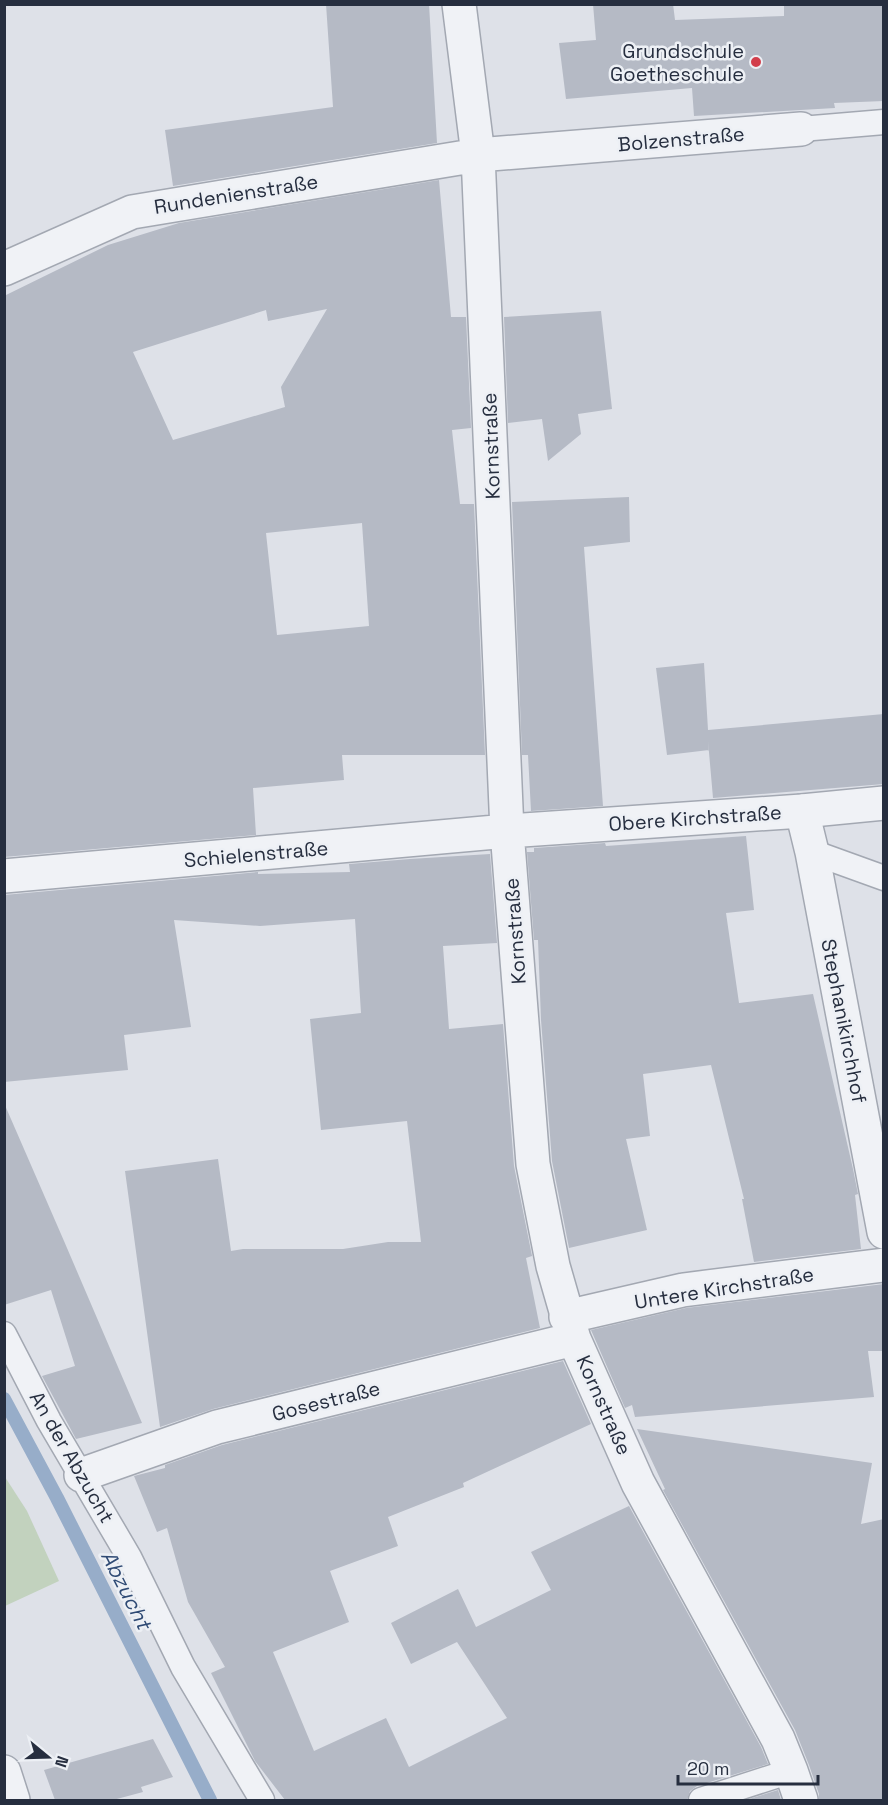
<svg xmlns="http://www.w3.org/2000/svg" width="888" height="1805" font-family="'Space Grotesk',sans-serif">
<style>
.green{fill:#c2d2be}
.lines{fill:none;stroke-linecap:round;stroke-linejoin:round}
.stream{stroke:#97adc9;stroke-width:14}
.building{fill:#b5bac5;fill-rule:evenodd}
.service-casing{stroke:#a3a8b2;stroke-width:27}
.pedestrian-casing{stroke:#a3a8b2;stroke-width:36}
.minor-casing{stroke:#a3a8b2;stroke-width:36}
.service{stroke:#f0f2f6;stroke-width:24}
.pedestrian{stroke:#f0f2f6;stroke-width:33}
.minor{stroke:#f0f2f6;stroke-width:33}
.poi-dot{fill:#d23e4b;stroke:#edf0f5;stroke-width:2}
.labels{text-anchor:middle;stroke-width:5;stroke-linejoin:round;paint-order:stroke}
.poi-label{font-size:20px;fill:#262e3f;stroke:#edf0f5;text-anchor:end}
.street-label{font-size:20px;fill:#262e3f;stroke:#edf0f5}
.water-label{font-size:21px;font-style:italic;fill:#2f4a74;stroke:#edf0f5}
</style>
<rect width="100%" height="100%" fill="#dee1e8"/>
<path class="green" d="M5,1477L27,1511L59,1581L5,1606Z"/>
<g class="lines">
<path class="stream" d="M4,1399L57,1498L210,1800"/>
</g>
<path class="building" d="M326,4H429L437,143L173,186L165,130L333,107Z
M593,4H673L675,20L784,16V4H884V101L834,103L835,108L694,116L692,88L566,99L559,43L596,40Z
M439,180L451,317H466L471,428L452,430L460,504H474L485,755H342L344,780L253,788L256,835L4,857V296L108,245L179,223ZM327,309L281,387L285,407L173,440L133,352L266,310L268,321ZM362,523L369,626L277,635L266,533Z
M601,311L612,409L578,414L581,434L548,461L542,419L508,423L504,317Z
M629,497L630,542L584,547L603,806L531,811L528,755H522L512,502Z
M704,663L708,730L884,714V784L713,798L708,741L709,750L667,755L656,668Z
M746,836L754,910L726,913L739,1003L813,994L853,1169L858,1194L855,1195L861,1249L754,1262L742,1199H744L711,1065L643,1074L650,1136L626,1139L647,1230L569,1248L552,1161L541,1020L538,940H534L527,852H534V848L605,843L606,846Z
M490,854L497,943L443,946L449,1029L503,1024L514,1166L532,1256L526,1258L540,1328L213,1409L160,1427L125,1171L218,1159L231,1251L243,1249H343L388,1242H421L407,1121L321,1130L310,1019L361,1013L355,919L260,926L174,920L191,1027L124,1035L128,1070L4,1082V895L258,872V874L350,872L349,864L410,859Z
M4,1103L64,1241L142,1423L76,1439L42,1376L75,1366L51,1290L4,1305Z
M884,1284V1351H868L874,1397L635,1417L632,1405L625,1408L591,1330L686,1308Z
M563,1361L591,1424L463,1483L464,1487L388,1517L398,1546L330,1571L349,1622L273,1652L314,1751L386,1718L409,1767L507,1718L457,1642L411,1664L391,1623L458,1589L476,1627L551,1590L531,1552L629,1506L761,1747L768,1764L697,1786L690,1791L687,1800H285L255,1761L211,1673L225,1667L188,1602L167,1528L157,1532L134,1476L165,1468V1465L222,1445Z
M637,1429L872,1463L861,1524L884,1519V1800H819V1794L809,1765L795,1730L663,1490L665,1489Z
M153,1739L173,1777L141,1787L143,1792L113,1800H55L44,1770Z
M778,1790L781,1800H746Z"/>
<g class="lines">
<g class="service-casing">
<path id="service" d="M801,129L884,122
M812,852L884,878
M4,1334L49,1421L129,1557L183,1667L262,1800
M701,1800L791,1771"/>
</g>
<g class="pedestrian-casing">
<path id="pedestrian" d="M802,811L812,852L884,1232
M566,1317L683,1290L884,1265"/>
</g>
<g class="minor-casing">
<path id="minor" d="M459,4L478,155L507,831L533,1164L553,1266L574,1339L638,1483L778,1739L791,1771L801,1800
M4,269L132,212L478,155L801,129
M4,876L507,831L802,811L884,803
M81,1475L217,1427L574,1339
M4,1772L13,1800"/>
</g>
<use href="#service" class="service"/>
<use href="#pedestrian" class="pedestrian"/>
<use href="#minor" class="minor"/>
</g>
<circle class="poi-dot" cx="756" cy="62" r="6"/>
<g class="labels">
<g class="poi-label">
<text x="744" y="58">Grundschule<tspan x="744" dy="23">Goetheschule</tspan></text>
</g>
<g class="street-label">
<text transform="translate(681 139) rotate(-5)" y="7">Bolzenstraße</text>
<text transform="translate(236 194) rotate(-9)" y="7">Rundenienstraße</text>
<text transform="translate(491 446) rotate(-92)" y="7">Kornstraße</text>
<text transform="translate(695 818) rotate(-4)" y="7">Obere Kirchstraße</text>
<text transform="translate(256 854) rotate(-5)" y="7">Schielenstraße</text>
<text transform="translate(515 931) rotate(-94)" y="7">Kornstraße</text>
<text transform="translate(844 1021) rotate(79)" y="7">Stephanikirchhof</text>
<text transform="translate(724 1288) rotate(-9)" y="7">Untere Kirchstraße</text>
<text transform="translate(326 1401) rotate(-14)" y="7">Gosestraße</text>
<text transform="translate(604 1405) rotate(66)" y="7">Kornstraße</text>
<text transform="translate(72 1457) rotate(60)" y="7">An der Abzucht</text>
</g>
<g class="water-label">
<text transform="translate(126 1590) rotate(63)" y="7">Abzucht</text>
</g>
</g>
<rect width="888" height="1805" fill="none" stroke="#262e3f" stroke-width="12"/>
<g transform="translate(48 1757) rotate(109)" stroke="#edf0f5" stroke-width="4.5" paint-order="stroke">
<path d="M0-4.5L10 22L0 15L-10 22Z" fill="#262e3f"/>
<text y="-9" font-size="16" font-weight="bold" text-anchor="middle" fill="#262e3f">N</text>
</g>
<path d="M678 1775v9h140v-9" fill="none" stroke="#262e3f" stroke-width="3"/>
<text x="687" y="1775" font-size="18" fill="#262e3f" stroke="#edf0f5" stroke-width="4.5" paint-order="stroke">20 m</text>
</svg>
